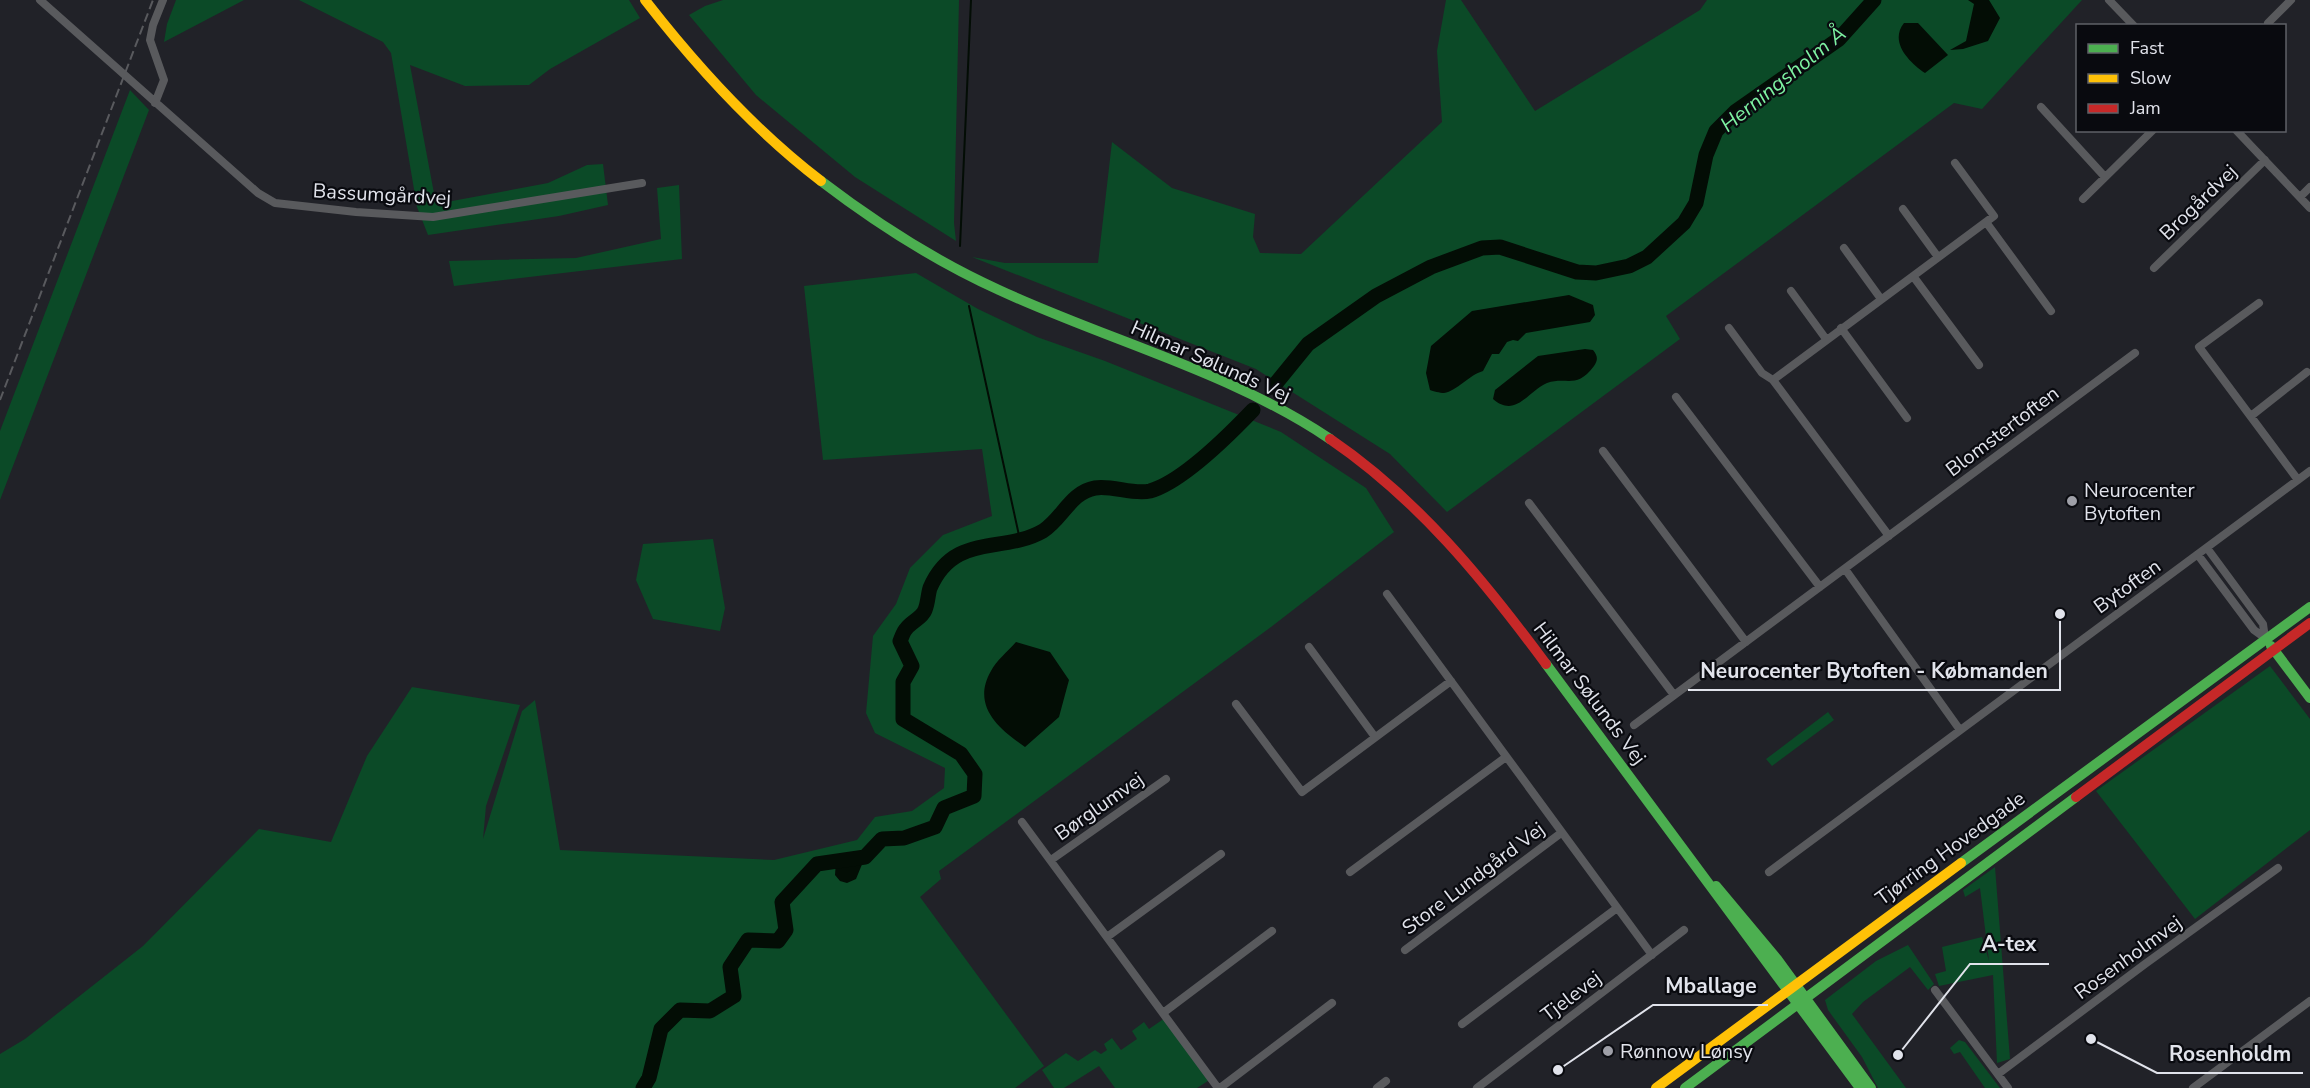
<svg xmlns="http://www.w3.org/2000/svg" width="2310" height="1088" font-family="'Nunito Sans',sans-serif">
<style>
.green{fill:#0b4a27}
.water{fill:#030d05}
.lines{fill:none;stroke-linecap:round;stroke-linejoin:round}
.stream{stroke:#030d05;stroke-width:2}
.river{stroke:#030d05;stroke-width:15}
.street{stroke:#595a5d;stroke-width:8}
.fast{stroke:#4caf50;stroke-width:10}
.slow{stroke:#ffc107;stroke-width:10}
.jam{stroke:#c62828;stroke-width:10}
.rail{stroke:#595a5e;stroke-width:2;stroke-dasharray:9 4.5;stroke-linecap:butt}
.poi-dot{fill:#9e9fa7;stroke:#090a0f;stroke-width:2}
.labels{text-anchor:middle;stroke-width:4.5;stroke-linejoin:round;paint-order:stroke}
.street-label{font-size:20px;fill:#e1e3eb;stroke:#090a0f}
.poi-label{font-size:20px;fill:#e1e3eb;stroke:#090a0f;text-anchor:start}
.water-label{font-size:21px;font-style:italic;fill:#7df1a1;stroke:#090a0f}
.leader{fill:none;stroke:#e1e3eb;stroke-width:2}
.callout-dot{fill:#e1e3eb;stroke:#090a0f;stroke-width:2}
.callout-label{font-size:21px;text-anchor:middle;font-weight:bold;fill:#e1e3eb;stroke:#090a0f;stroke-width:4.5;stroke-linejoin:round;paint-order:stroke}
</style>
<rect width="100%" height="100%" fill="#212228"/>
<path class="green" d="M176,0H244L164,42L167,24Z
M299,0H629L640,18L550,69L529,85L465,86L410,65L436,204L548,183L587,165L603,164L608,205L559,216L428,235L417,207L391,53L383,42Z
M723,0H959L954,223L956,241L855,177L756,95L689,15L705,6Z
M1446,0H1461L1535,111L1700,10L1707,0H2082L1982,109L1954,103L1666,316L1680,339L1447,512L1390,454L1256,369L972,257L1005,263H1098L1112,142L1172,188L1255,214L1253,237L1260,253L1301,254L1442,122L1437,51Z
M130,90L149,110L0,500V431Z
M679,185L682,259L454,286L449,261L576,258L661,239L657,188Z
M916,273L978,309L1037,337L1105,361L1281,432L1366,488L1394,532L1271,627L939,871L941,879L920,897L1044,1066L1015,1088H0V1054L25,1039L143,946L259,829L331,842L367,756L412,687L520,705L486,806L483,839L522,711L535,700L560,850L774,860L857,840L875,817L912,811L944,788L945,768L875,733L866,713L873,636L896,604L910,568L943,535L992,516L982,449L823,460L804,286Z
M713,539L725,608L720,631L653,619L636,580L643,544Z
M2270,666L2310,719V830L2195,919L2096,791Z
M1828,712L1834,720L1772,766L1766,759Z
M1995,867L2010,1059L1997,1063L1993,975L1939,986L1935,974L1946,971L1942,947L1982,937L1989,961L1980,888L1965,897L1963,890Z
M1908,945L1934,984L1928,990L1910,967L1863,1002L1852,1014L1906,1088H1878L1862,1057L1828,1010L1825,1000L1876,961Z
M1165,1018L1211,1079L1197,1088H1115L1099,1066L1064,1088H1054L1042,1070L1066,1053L1078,1061L1095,1050L1101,1054L1107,1050L1104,1044L1112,1038L1121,1050L1137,1039L1132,1031L1144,1022L1149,1029Z
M1959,1040L1965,1042L2000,1088H1985L1960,1052L1954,1054L1950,1048Z"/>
<path class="water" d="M1968,0H1989L2000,18L1988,41L1963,49L1950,50L1966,41L1974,4Z
M1904,23H1918L1948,55L1925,73C1909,62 1889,42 1904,23Z
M1569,295L1593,305L1595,315L1590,322L1526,333L1518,341L1513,340L1507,342L1499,354H1492L1483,371C1469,375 1457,391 1444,393C1440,393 1433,391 1430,390L1426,373L1431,346L1472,311Z
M1585,349L1593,350C1598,356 1598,360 1594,366C1576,390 1567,376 1547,383C1529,390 1516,419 1493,399L1495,390L1538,356Z
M1016,642L1050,652L1069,680L1059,717L1025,747C999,729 971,706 991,671C996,661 1008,651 1016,642Z
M865,857L856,879L847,883L840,881L835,875L836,861Z"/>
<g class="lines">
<path class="stream" d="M960,246L971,0
M969,306L1020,540"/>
<path class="river" d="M1273,387L1308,344L1376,296L1431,267L1482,248L1500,247L1577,272L1596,273L1629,266L1647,257L1684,223L1696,203L1706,155L1716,131L1735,112L1839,39L1874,0
M643,1088L649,1078L661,1029L680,1010L710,1011L734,996L730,967L748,940L778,941L786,930L782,902L817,864L865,857L882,839L904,838L935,827L944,808L974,796L975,774L961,754L903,719V682L912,666L900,641C902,637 903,632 906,629C911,622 922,618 925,610C928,603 928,594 930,588C954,532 1003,554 1043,531C1062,519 1071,492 1095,488C1112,485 1133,495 1150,491C1182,482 1230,434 1253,410"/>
<path class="street" d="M40,0L258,193L275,203L356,212L433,217L642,183
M2109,0L2134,26
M2268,23L2291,0
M155,103L164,80L150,40L153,25L163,0
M2041,107L2105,177
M2236,130L2310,208
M2300,197L2310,187
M2083,199L2153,130
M1903,209L1938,257
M1986,222L2051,311
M1844,248L1881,299
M2154,268L2265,160
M1913,276L1979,365
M1791,291L1826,339
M2259,303L2199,347L2298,480
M1729,328L1762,373L1773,380
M1841,328L1907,418
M1676,397L1820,587
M2251,416L2307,372
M1603,451L1746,642
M1529,503L1674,695
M1889,536L1773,380L1994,216L1955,163
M2207,548L2263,624L2265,638
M2198,555L2254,630L2265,638
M1845,569L1960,730
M1387,594L1652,955
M1309,647L1375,737
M1236,704L1302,792L1451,681
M1634,725L2135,353
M1022,822L1218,1088
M1051,860L1166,779
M1350,872L1506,757
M1769,872L2310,471
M1107,937L1221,854
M1405,950L1561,833
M1935,990L2008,1088
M1163,1013L1272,931
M1462,1024L1617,908
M1998,1074L2145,964L2278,868
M1220,1088L1332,1003
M1377,1088L1386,1081
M1477,1088L1684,930
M2193,1088L2310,1001"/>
<path class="fast" d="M821,181C876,223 935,261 999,290C1109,341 1229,371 1330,439
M2271,646L2310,698
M1546,664L1860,1088
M1961,863L2310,607
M1716,886L1777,959L1871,1088
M1685,1088L2076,797"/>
<path class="slow" d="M645,0C697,67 753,129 821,181
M1656,1088L1961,863"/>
<path class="jam" d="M1330,439C1418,499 1483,579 1546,664
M2076,797L2310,623"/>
<path class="rail" d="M0,400L153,0"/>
</g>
<g class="poi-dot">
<circle cx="2072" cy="501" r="6"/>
<circle cx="1608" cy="1051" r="6"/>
</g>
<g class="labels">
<g class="street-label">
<text transform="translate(382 194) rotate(3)" y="7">Bassumgårdvej</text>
<text transform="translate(2198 202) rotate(-44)" y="7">Brogårdvej</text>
<text transform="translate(1211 361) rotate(24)" y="7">Hilmar Sølunds Vej</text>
<text transform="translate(2002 431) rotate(-37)" y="7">Blomstertoften</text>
<text transform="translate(2127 586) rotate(-36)" y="7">Bytoften</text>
<text transform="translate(1590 693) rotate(53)" y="7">Hilmar Sølunds Vej</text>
<text transform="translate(1099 806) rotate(-35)" y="7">Børglumvej</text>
<text transform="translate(1950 848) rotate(-36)" y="7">Tjørring Hovedgade</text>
<text transform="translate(1473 878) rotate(-37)" y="7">Store Lundgård Vej</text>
<text transform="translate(2128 957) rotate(-36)" y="7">Rosenholmvej</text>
<text transform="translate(1571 996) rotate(-37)" y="7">Tjelevej</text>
</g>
<g class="poi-label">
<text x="2084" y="497">Neurocenter<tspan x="2084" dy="23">Bytoften</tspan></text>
<text x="1620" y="1058">Rønnow Lønsy</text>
</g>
<g class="water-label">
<text transform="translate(1783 79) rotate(-39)" y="7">Herningsholm Å</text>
</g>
</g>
<path class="leader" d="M2060 614L2060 690H1688M1898 1055L1970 964H2049M1558 1070L1653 1005H1768M2091 1039L2157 1073H2303"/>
<g class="callout-dot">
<circle cx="2060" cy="614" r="6"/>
<circle cx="1898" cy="1055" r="6"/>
<circle cx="1558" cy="1070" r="6"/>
<circle cx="2091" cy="1039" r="6"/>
</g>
<g class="callout-label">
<text x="1874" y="678">Neurocenter Bytoften - Købmanden</text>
<text x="2009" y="951">A-tex</text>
<text x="1711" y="993">Mballage</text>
<text x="2230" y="1061">Rosenholdm</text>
</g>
<rect x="2076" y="24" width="210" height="108" fill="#090a0f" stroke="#5f6167" stroke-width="1.5"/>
<rect x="2088" y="44" width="30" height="9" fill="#4caf50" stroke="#5f6167" stroke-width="1.5"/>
<text x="2130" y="54" font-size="18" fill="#e1e3eb">Fast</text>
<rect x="2088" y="74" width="30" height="9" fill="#ffc107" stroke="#5f6167" stroke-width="1.5"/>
<text x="2130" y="84" font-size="18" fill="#e1e3eb">Slow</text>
<rect x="2088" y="104" width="30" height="9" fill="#c62828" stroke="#5f6167" stroke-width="1.5"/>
<text x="2130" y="114" font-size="18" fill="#e1e3eb">Jam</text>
</svg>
